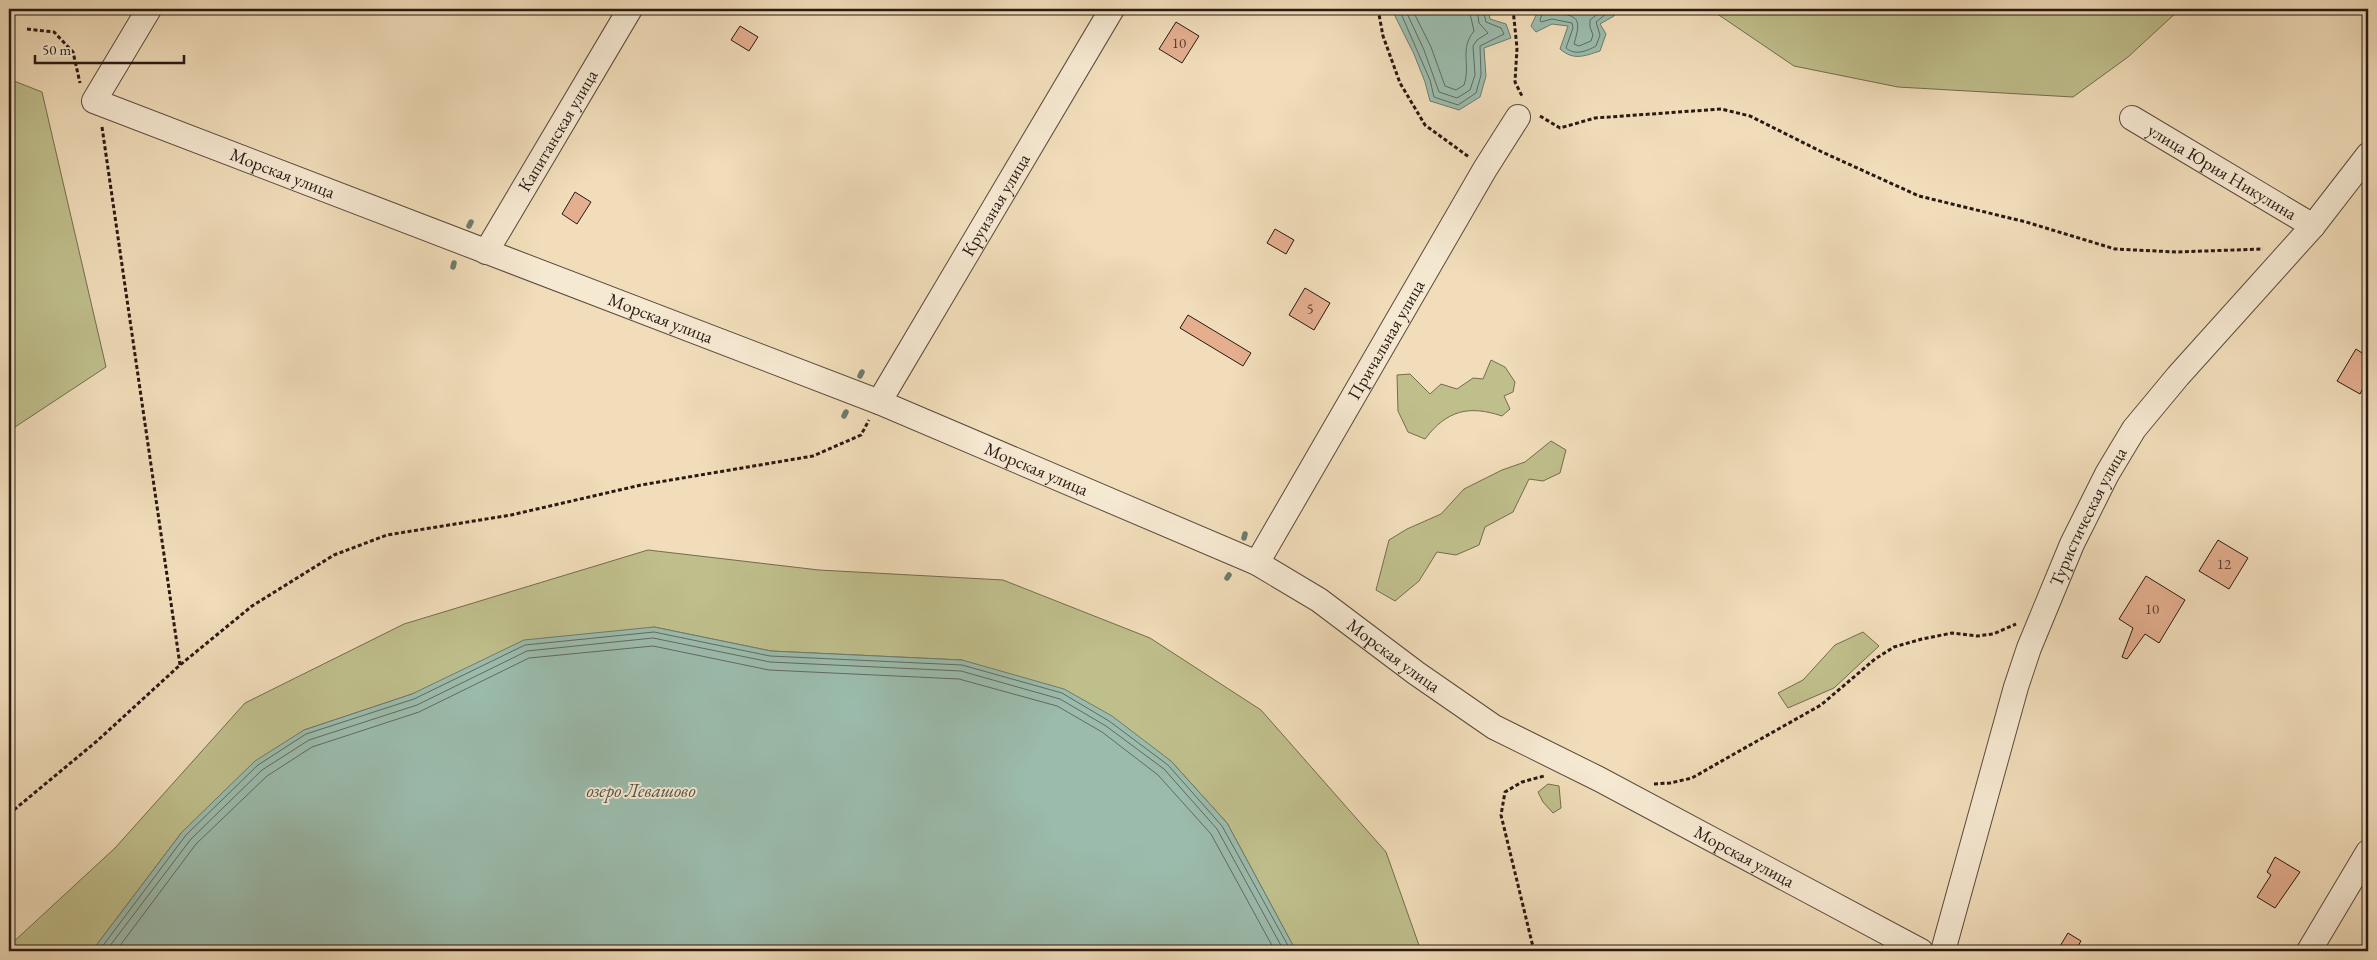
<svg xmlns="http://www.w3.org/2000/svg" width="2377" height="960" font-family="'EB Garamond',serif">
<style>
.green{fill:#bfbf8c;stroke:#746c50}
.water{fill:#9bbcad;stroke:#6d7b6f}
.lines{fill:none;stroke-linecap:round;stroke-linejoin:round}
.shore{stroke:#626a60;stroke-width:1}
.stream{stroke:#6d7b6f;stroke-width:5.5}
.building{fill:#e4ae8f;stroke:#291913}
.minor-casing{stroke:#5b4a3d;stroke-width:26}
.path{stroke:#291913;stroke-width:3;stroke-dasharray:4 2.5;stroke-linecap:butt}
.minor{stroke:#f6e9d2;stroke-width:24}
.labels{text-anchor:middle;stroke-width:4;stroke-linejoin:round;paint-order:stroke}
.number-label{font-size:15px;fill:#583e32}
.street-label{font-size:18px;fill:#291913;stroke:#f6e9d2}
.water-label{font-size:19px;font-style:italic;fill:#515249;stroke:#f6e9d2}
</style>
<rect width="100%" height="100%" fill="#f1ddba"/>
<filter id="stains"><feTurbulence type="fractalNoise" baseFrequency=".004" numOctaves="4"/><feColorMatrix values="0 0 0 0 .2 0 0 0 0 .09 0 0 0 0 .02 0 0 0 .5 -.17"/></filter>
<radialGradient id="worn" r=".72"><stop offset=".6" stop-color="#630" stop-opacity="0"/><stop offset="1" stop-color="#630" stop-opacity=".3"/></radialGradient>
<path class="green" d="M1710,9H2179V10L2128,57L2073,97L1898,87L1794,66Z
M9,79L42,92L106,367L9,431Z
M1491,360L1505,367L1515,382L1513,392L1504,396L1510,409L1502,416C1469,405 1447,410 1425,439L1408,432L1398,411L1397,375L1410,374L1430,394L1441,384L1457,389L1473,378L1483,379Z
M1551,441L1566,450L1560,473L1543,481L1529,479L1513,512L1485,527L1479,545L1456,555L1437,552L1419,581L1395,601L1376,590L1389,540L1407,529L1441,514L1464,489L1502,470L1525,462Z
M648,550L819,570L1003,580L1150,638L1261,710L1386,852L1421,951H1296L1227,823L1171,761L962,660L771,651L654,627L412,694L304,730L182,832L92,951H9V946L115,848L245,703L404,624Z
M1863,632L1879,646L1834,688L1788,708L1778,693L1803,680L1835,645Z
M1548,784L1559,786L1561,808L1553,813L1543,802L1538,792Z"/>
<path class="water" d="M1394,9H1488L1490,19L1506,24L1511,38L1484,48L1486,76L1480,97L1459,110L1430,101L1425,82L1414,54L1394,14Z
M1539,9H1618L1614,16L1600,24L1606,34L1600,51C1584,56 1574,61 1560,49L1568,26L1552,24L1536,32L1531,26Z
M654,627L771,651L962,660L1064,689L1112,716L1171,761L1227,823L1296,951H92L182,832L255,761L304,730L412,694L524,640Z"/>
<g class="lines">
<path class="shore" d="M1399,9L1430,80L1434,97L1458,105L1476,93L1481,75L1480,46L1504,34L1501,28L1486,22L1483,9
M1405,9L1424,50L1439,92L1457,98L1470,90L1475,75L1473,46L1477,40L1488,33L1479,23L1477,9
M1412,9L1431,47L1445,86L1456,90L1464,85C1471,64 1459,50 1474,31L1469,9
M1544,9L1540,20L1541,22L1552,19L1572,23L1573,28L1566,48C1575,56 1587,51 1596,46L1600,35L1596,22L1612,9
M1550,9L1552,12C1578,16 1582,17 1574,44L1579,46L1591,41L1593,35L1590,27V20L1604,9
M99,951L186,835L258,765L306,734L414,699L525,645L654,632L770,656L962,665L1062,693L1109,721L1168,765L1222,826L1291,951
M106,951L191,839L262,770L309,740L417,705L527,651L653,638L770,662L961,671L1060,699L1106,726L1164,769L1217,829L1284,951
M116,951L196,844L267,776L312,747L419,712L529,658L653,646L769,670L959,679L1057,706L1102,732L1158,775L1211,834L1275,951"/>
<path class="stream" d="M469,226L471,222
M453,267L454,263
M860,376L862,372
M844,416L846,412
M1244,538L1245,534
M1227,578L1229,575"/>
</g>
<path class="building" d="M1176,22L1199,36L1182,63L1159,49Z
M740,26L758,37L749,51L731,40Z
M575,192L591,202L577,224L562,214Z
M1275,229L1294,240L1286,254L1267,243Z
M1305,288L1330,303L1314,330L1289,315Z
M1188,315L1251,353L1243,366L1180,328Z
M2356,349L2368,357V379L2360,394L2337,381Z
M2218,540L2248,558L2229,589L2199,571Z
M2146,576L2185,600L2159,643L2145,634L2127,659L2122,657L2133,628L2119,619Z
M2275,857L2300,872L2275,908L2257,897L2271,875L2267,872Z
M2068,933L2081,941L2075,951H2057Z"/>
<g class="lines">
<g class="minor-casing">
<g id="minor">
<path id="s1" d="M149,9L94,101L879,402L1257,563L1319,600L1416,673L1494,727L1599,779L1921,951"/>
<path id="s2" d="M2132,118L2313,226"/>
<path id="s3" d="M486,252L630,9"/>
<path id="s4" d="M879,402L1112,9"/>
<path id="s5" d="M1257,563L1485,169L1518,117"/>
<path id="s6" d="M1943,951L2016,687L2029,648L2072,544L2107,474L2134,429L2178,376L2313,226L2368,155"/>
<path d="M2309,951L2368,852"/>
</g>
</g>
<path class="path" d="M1378,9L1383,36L1400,83L1425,125L1469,157
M1513,9L1517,48L1515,82L1522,96
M27,29L54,32L73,52L80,83
M1540,116L1560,128L1595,118L1721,109L1750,116L1822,152L1919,196L2026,222L2115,249L2176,252L2263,249
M102,127L180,665
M1654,784L1670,783L1692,778L1727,758L1821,705L1875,659L1894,647L1922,639L1952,633L1977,636L1993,634L2016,624
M9,814L97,741L180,665L252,606L334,555L387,535L511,515L641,485L813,456L861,435L869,420
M1534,951L1501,815L1505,792L1522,782L1544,776"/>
<use href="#minor" class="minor"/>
</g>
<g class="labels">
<g class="number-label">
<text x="1179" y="48">10</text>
<text x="1310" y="314">5</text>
<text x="2224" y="569">12</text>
<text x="2152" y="614">10</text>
</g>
<g class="street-label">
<text dy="6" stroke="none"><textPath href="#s3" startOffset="141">Капитанская улица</textPath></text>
<text dy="6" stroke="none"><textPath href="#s2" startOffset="105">улица Юрия Никулина</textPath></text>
<text dy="6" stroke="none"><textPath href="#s1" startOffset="309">Морская улица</textPath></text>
<text dy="6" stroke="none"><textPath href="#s4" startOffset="229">Круизная улица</textPath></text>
<text dy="6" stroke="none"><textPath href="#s1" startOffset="714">Морская улица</textPath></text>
<text dy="6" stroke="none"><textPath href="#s5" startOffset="258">Причальная улица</textPath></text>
<text dy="6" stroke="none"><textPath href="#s1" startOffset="1119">Морская улица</textPath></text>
<text dy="6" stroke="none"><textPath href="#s6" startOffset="459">Туристическая улица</textPath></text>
<text dy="6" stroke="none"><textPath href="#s1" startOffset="1524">Морская улица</textPath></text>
<text dy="6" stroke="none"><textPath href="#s1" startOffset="1929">Морская улица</textPath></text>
</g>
<g class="water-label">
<text x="641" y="797">озеро Левашово</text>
</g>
</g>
<rect width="2377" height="960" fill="none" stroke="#f1ddba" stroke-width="30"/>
<rect x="10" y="10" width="2357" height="940" fill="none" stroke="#291913" stroke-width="2.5"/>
<rect x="15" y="15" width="2347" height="930" fill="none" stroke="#291913"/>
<path d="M35 55v8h149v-8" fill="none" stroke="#291913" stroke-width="2.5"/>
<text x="42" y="55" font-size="15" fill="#291913" stroke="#f6e9d2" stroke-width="4" paint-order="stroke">50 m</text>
<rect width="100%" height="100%" filter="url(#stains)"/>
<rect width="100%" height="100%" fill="url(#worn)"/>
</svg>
